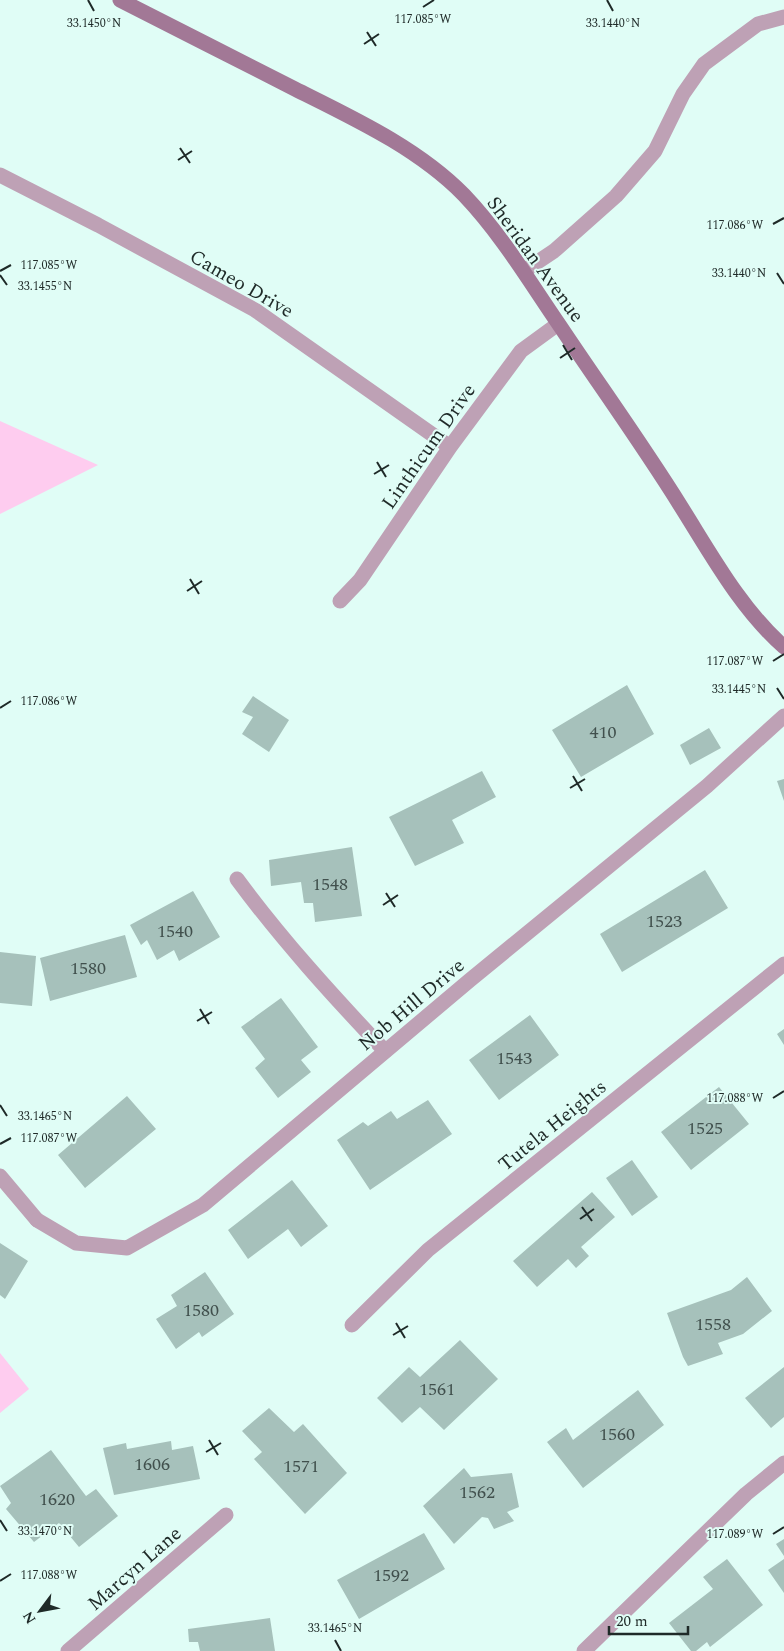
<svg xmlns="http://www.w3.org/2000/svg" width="784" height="1651" font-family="Spectral,serif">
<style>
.green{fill:#feccef}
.building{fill:#a6c1bb}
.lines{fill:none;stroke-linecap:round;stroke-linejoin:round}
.lane{stroke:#bea1b5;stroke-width:15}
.street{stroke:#bea1b5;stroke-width:15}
.secondary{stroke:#a27896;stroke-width:15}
.ticks{fill:none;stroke:#1f2a28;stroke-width:2}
.labels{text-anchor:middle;stroke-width:4;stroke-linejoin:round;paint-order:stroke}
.number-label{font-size:18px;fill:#41504d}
.street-label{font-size:20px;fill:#1f2a28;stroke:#e0fdf6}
.ticks-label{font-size:12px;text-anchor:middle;fill:#1f2a28;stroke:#e0fdf6;stroke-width:4;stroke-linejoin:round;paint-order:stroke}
</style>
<rect width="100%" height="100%" fill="#e0fdf6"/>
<path class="green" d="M0,421L98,465L0,514Z
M0,1353L29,1389L0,1413Z"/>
<path class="building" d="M627,685L654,734L581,777L552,730Z
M253,696L289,720L269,752L242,734L253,717L242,712Z
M709,728L721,748L690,765L680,745Z
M482,771L496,797L452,820L464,843L415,866L389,817Z
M784,779V801L777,781Z
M352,847L362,916L315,922L313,903H304L301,882L271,886L269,860Z
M705,870L728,908L622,972L600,934Z
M193,891L220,937L179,961L174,950L157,960L147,940L141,945L130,925Z
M125,935L137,977L50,1001L40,958Z
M0,952L36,956L32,1006L0,1003Z
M281,998L318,1047L301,1060L311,1072L278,1098L255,1068L265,1059L241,1027Z
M530,1015L559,1055L499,1100L469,1060Z
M784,1029V1045L777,1034Z
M719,1087L749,1124L691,1170L661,1132Z
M127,1096L156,1129L85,1188L58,1155Z
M428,1100L452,1134L370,1190L337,1140L363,1122L368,1126L391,1111L397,1119Z
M632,1160L658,1197L632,1216L606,1178Z
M292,1180L328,1226L301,1247L288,1229L248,1259L228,1230Z
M592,1192L615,1217L581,1247L589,1256L576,1268L568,1259L537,1287L513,1261Z
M0,1243L28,1261L5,1299L0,1295Z
M205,1272L234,1314L202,1337L199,1332L176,1349L156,1319L177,1306L171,1295Z
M747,1277L772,1311L743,1334L718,1343L723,1354L688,1366L683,1357L667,1313L731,1290Z
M460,1340L498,1379L444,1430L420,1407L402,1423L377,1398L409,1367L420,1377Z
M784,1367V1417L771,1428L745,1398Z
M638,1390L664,1425L583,1488L547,1442L566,1428L573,1440Z
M269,1408L294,1432L303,1424L347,1473L305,1514L254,1459L262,1452L242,1431Z
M171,1441L172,1450L193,1446L200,1479L114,1495L103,1448L126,1443L127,1449Z
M51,1450L86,1496L96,1489L118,1516L79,1547L59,1523L34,1542L6,1509L11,1503L0,1486Z
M464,1468L471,1477L512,1473L519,1507L507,1512L514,1521L494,1529L488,1518L482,1517L454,1544L423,1506Z
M424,1533L445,1569L359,1619L337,1580Z
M784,1539V1556L776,1544Z
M727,1559L763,1605L710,1647L707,1642L696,1651H691L669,1623L713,1589L703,1577Z
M784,1559V1593L768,1570Z
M270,1618L275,1651H200L198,1642H189L188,1629Z"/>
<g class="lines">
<path class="lane" d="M237,879C282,940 333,996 385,1051
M0,1176L37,1220
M584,1651L746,1494L784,1463"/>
<path class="street" d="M0,175L98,225L255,310L450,447
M524,271L554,251L616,196L655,151L683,94L704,64L758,24L784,17
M340,601L360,580L450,447L521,351L558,324
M37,1220L76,1243L127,1248L203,1205L470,980L707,786L784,716
M352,1325L428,1250L784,964
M68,1651L226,1515"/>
<path class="secondary" d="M120,0C178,30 237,59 295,89C353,118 418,148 464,195C502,235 529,281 560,326C600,386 642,444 680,505C711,554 740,608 784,647"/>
</g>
<path class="ticks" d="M88,0L94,11M607,0L613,11M423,7L434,0M367,32L376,46M364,44L379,34M180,148L190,163M178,160L192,151M773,224L784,218M0,271L11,265M777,273L784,284M0,275L7,285M563,345L572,360M560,358L575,348M377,462L386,477M374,474L389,465M190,579L199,594M187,591L202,581M773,661L784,654M777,688L784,699M0,708L11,701M573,776L582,791M570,788L585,779M386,893L395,907M383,905L398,895M200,1009L209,1024M197,1021L212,1012M773,1098L784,1091M0,1105L7,1116M0,1144L11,1138M582,1207L592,1221M580,1219L594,1209M396,1323L405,1338M393,1335L408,1326M209,1440L218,1455M206,1452L221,1443M0,1520L7,1531M773,1534L784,1527M0,1581L11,1574M335,1640L341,1651"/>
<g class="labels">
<g class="number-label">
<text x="603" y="738">410</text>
<text x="330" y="890">1548</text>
<text x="664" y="927">1523</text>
<text x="175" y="937">1540</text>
<text x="88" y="974">1580</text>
<text x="514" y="1064">1543</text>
<text x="705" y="1134">1525</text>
<text x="201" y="1316">1580</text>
<text x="713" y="1330">1558</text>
<text x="437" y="1395">1561</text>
<text x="617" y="1440">1560</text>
<text x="152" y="1470">1606</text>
<text x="301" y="1472">1571</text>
<text x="477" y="1498">1562</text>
<text x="57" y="1505">1620</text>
<text x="391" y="1581">1592</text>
</g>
<g class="street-label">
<text transform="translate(536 259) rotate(54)" y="7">Sheridan Avenue</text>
<text transform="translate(242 283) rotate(30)" y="7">Cameo Drive</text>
<text transform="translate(428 446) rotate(-55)" y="7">Linthicum Drive</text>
<text transform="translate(411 1004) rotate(-40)" y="7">Nob Hill Drive</text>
<text transform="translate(552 1125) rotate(-39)" y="7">Tutela Heights</text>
<text transform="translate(134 1568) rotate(-41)" y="7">Marcyn Lane</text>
</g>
</g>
<g class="ticks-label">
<text x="423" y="23">117.085°W</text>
<text x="613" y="27">33.1440°N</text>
<text x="94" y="27">33.1450°N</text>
<text x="735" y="229">117.086°W</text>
<text x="49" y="269">117.085°W</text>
<text x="739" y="277">33.1440°N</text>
<text x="45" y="290">33.1455°N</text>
<text x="735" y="665">117.087°W</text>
<text x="739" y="693">33.1445°N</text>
<text x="49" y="705">117.086°W</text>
<text x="735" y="1102">117.088°W</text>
<text x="45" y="1120">33.1465°N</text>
<text x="49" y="1142">117.087°W</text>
<text x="45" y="1535">33.1470°N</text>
<text x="735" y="1538">117.089°W</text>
<text x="49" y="1579">117.088°W</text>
<text x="335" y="1632">33.1465°N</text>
</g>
<g transform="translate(40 1611) rotate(238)" stroke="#e0fdf6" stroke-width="4" paint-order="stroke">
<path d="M0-4L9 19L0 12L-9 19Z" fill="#1f2a28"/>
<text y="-8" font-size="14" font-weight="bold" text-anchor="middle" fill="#1f2a28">N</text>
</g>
<path d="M609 1626v8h79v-8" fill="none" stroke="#1f2a28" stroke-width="2.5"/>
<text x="616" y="1626" font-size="15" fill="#1f2a28" stroke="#e0fdf6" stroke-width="4" paint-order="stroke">20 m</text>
</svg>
